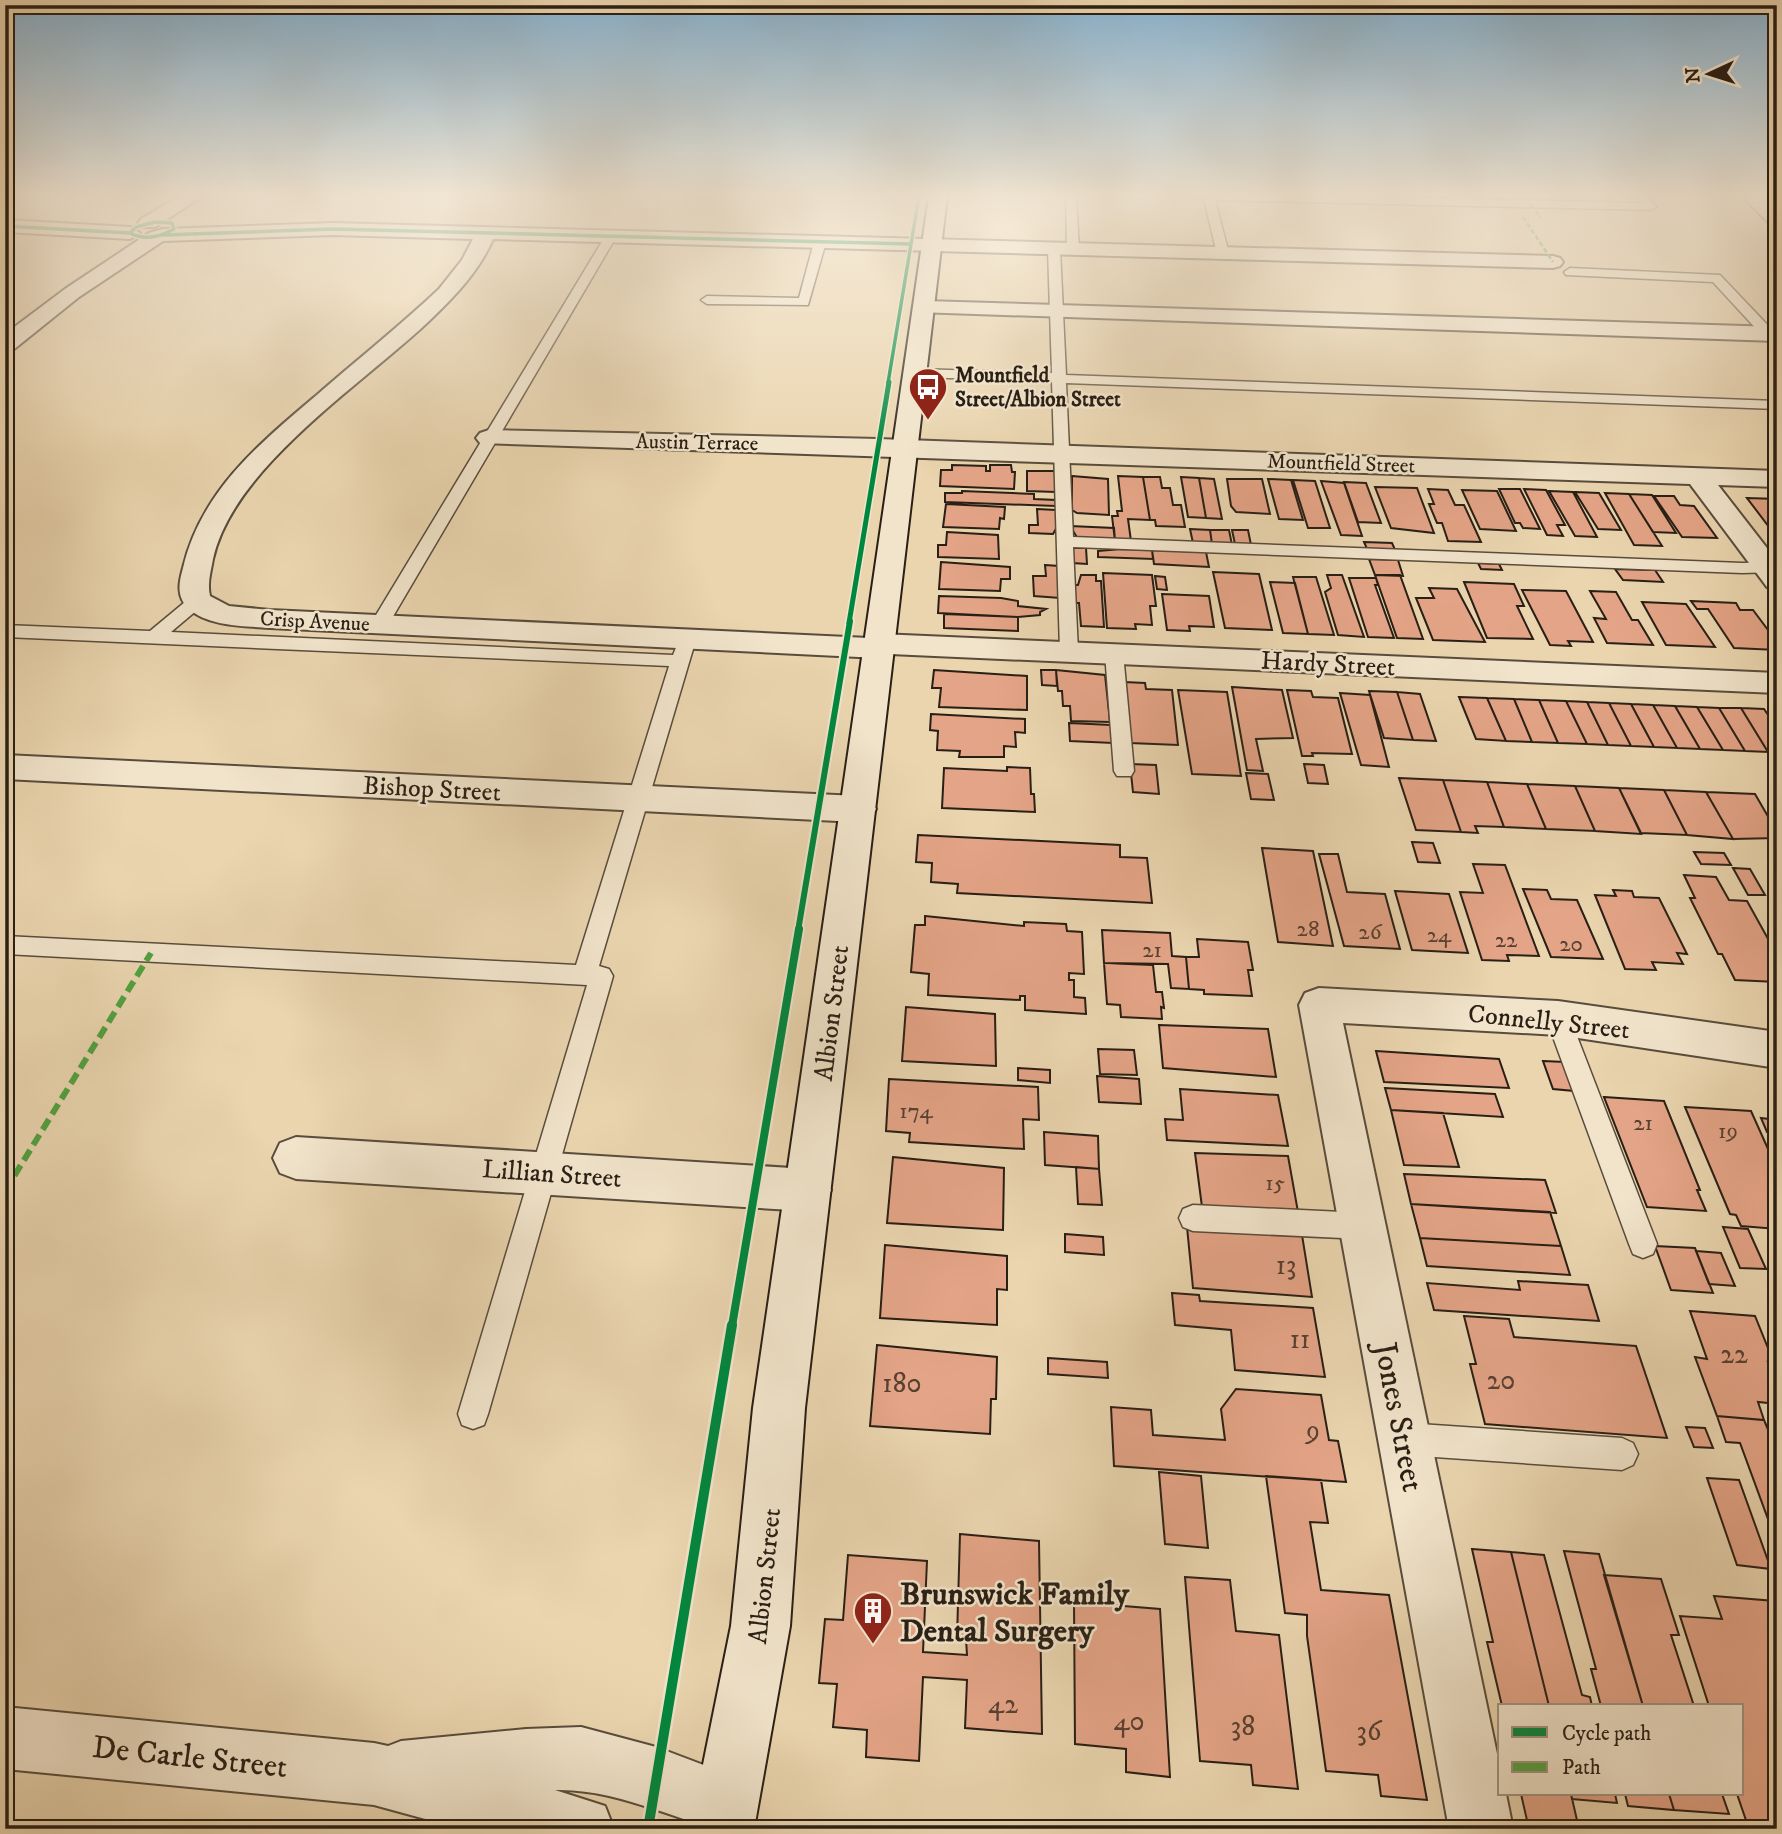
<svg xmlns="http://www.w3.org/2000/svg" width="1782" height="1834" font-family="'IM FELL DW Pica',serif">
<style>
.building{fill:#e4a487;stroke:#291f15;stroke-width:2}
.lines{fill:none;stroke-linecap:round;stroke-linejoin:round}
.lane-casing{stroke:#594c3c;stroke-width:3}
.street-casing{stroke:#594c3c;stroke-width:4}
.secondary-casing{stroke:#291f15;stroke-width:4}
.lane{fill:#f1e4cb;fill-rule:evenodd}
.street{fill:#f1e4cb;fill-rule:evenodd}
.secondary{fill:#f1e4cb;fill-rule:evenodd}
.quiet-far1{stroke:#51a240;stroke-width:2.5;stroke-dasharray:5 2.5;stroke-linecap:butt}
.quiet{stroke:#51a240;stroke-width:6;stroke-dasharray:12 6;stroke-linecap:butt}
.cycleway-far4-casing{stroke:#f1e4cb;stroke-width:6}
.cycleway-far3-casing{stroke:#f1e4cb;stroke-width:8}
.cycleway-far2-casing{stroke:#f1e4cb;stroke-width:10}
.cycleway-far1-casing{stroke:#f1e4cb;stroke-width:12}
.cycleway-casing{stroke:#f1e4cb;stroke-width:15}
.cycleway-far4{stroke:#00873e;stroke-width:3.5}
.cycleway-far3{stroke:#00873e;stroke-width:5}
.cycleway-far2{stroke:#00873e;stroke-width:6}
.cycleway-far1{stroke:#00873e;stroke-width:8}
.cycleway{stroke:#00873e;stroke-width:10}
.labels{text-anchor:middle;stroke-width:5;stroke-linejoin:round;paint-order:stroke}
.far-poi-label{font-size:21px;font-weight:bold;fill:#291f15;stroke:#f1e4cb;text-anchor:start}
.far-street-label{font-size:21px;fill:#291f15;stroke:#f1e4cb}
.number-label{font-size:23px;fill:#584032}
.street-label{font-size:26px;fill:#291f15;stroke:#f1e4cb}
.near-number-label{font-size:28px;fill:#584032}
.near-street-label{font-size:32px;fill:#291f15;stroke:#f1e4cb}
.near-poi-label{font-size:32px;font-weight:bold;fill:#291f15;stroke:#f1e4cb;text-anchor:start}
</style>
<rect width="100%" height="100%" fill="#ead5af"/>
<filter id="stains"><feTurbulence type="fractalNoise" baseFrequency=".00286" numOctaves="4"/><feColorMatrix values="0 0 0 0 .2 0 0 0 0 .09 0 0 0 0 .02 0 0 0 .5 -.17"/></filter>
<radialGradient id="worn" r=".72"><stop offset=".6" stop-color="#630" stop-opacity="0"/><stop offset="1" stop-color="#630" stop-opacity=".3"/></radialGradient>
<path class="building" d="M952,465L986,466V471H990V465H1011L1012,472H1015L1014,489L940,486L941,470H952Z
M1027,471H1055L1056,492L1027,491Z
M1072,476L1108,479L1109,515L1077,513L1072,510Z
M1118,476L1143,477L1150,520L1128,519L1131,541H1115L1112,516H1118L1117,511H1122Z
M1143,477H1160L1162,488H1170L1173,505H1181L1185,527L1156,526L1155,520H1150Z
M1181,477L1199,478L1206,518L1188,517Z
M1199,478L1214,479L1222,519L1206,518Z
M1227,479H1262L1270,514L1236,512L1231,506Z
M1268,479L1291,480L1303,520L1279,519Z
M1293,480L1315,481L1330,528H1308Z
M1321,481L1344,483L1362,536L1341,535Z
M1344,482L1366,483L1381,523L1358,522Z
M1375,487L1417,488L1434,533L1391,528Z
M1428,489L1448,490L1455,505H1464L1481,542L1448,541L1442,523H1437L1429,504H1434Z
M1499,489H1520L1540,529L1523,528L1520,523H1515Z
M1524,489L1546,490L1565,525H1557L1563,536L1547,535Z
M1462,490L1497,491L1516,531L1480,529Z
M962,491L1034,494V499L1056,500V506L945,502V493H962Z
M1549,491L1573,492L1597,537L1575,536Z
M1575,492L1599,493L1621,530L1598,529Z
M1605,493L1629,494L1662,546L1634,545Z
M1629,494L1652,495L1676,533L1653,532Z
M1654,496H1674L1680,505L1694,506L1717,538L1682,537Z
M1747,498L1777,499V527H1769Z
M946,504L1005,507L1004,519L1000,518L999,529L943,527Z
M1037,509L1056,510L1057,527L1053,534L1029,533V525H1038Z
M1070,526L1114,528L1115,541L1078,539Z
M1190,529L1210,530L1212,544L1193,543Z
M1210,530H1229L1232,545L1212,544Z
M1232,530H1248L1251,545L1235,544Z
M947,532L998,535L999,559L938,557V545H946Z
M1364,542L1392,543L1396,552L1368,551Z
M1070,548H1086L1087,564L1072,563Z
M1121,549L1152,550L1153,559L1098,557V551Z
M1152,550L1206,552L1209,567L1154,564Z
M1369,559L1398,560L1403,576L1375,575Z
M941,562L1010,567V579H1001L1000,591L939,589Z
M1478,563L1499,564L1502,570L1481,569Z
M1045,565L1059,566L1060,598L1034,596L1033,576H1046Z
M1615,569L1655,570L1663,582L1623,580Z
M1213,572L1259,574L1272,630L1225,628Z
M1103,573L1152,575L1156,606H1150L1152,625L1135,624L1136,629L1107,628Z
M1081,575H1096V581H1101L1104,627L1081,626L1079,603H1073L1071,585H1078Z
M1327,575H1342L1364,637L1338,635L1325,592L1331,588Z
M1375,575H1400L1423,639L1397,638Z
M1155,576L1165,577L1167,590L1157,589Z
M1293,577H1316L1334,635L1308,634Z
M1349,578H1376L1378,585H1375L1394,638L1368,637Z
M1270,582L1295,583L1308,634L1283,633Z
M1464,582L1514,584L1524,606H1517L1533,639L1487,638Z
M1429,588L1457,589L1485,642L1433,640L1416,598H1434Z
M1522,590L1566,591L1593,642L1568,641L1571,646L1550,645Z
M1590,591L1616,592L1632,620H1638L1653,645L1607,643L1594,618L1606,619Z
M1162,594L1209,596L1214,627L1189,626L1190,631L1167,630Z
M939,596L1001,598L1018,601V606L1046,609L1040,612V615L1018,617L938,613Z
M1691,601L1736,603L1740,610H1753L1777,642V650L1734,648L1708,609H1697Z
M1642,602L1686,604L1715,647L1666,645Z
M944,614L1018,617V631L944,628Z
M934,670L1027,676V710L939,707L941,688H932Z
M1041,670H1056L1057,686L1042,685Z
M1056,670L1105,675L1110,722L1071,721L1070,706H1063L1062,691H1058Z
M1124,682L1145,683L1146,689L1172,690L1178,745L1130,743Z
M1232,687L1282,690L1293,738L1256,739L1263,771L1247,770Z
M1178,690L1227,692L1241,776L1192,774Z
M1287,690L1311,691L1313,697L1338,698L1352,754L1312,753L1313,756H1302Z
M1369,691L1397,692L1413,740L1384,738Z
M1397,692L1420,694L1436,741L1413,740Z
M1340,693L1370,695L1389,767L1361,765Z
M1459,697L1487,698L1506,741L1476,739Z
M1487,698L1514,699L1532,742L1506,741Z
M1514,699L1539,700L1558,743L1532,742Z
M1539,700L1566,701L1587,744L1558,743Z
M1566,701L1587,702L1608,745L1587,744Z
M1587,702L1609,703L1631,746L1608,745Z
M1609,703L1631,704L1654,747L1631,746Z
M1631,704L1653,705L1677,748L1654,747Z
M1653,705L1675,706L1700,749L1677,748Z
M1675,706L1697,707L1723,750L1700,749Z
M1697,707L1719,708L1745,751L1723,750Z
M1719,708H1741L1768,752L1745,751Z
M1741,708L1764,709L1777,728V752H1768Z
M931,714L1025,719V733L1015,732L1016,747L1004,746V757H959L960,751L937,750L938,731L930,730Z
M1069,723L1111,725L1113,743L1070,741Z
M1130,764L1156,765L1159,794L1133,792Z
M1304,764L1324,765L1328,784L1308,783Z
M1007,767L1030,768L1031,794H1034L1035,812L942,808L944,768L1007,771Z
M1246,773L1268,774L1274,800L1251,799Z
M1399,778L1443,780L1461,832L1416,830Z
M1443,780L1487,782L1504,827L1475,826L1478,833L1461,832Z
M1487,782L1527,784L1546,829L1504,827Z
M1527,784L1575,786L1595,831L1546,829Z
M1575,786L1619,788L1641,834L1595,831Z
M1619,788L1664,790L1687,835L1641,833Z
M1664,790L1706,792L1733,839L1687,835Z
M1706,792L1755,794L1777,832V838L1733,839Z
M918,835L1120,845V857L1147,858L1152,903L957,893L958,884L931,882L932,863L916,862Z
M1412,842L1433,843L1440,863L1418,862Z
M1262,848L1313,851L1333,946L1278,942Z
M1694,852L1724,853L1731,865L1701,864Z
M1319,854H1338L1347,892L1385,894L1400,949L1344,946Z
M1473,864L1505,865L1539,956L1507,955L1509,961L1482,960L1460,892L1483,893Z
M1733,868L1750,869L1765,895H1748Z
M1684,875L1716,877L1729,900L1747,901L1777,955V961L1773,960L1777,968V982L1735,980L1722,954H1718L1690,898H1695Z
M1523,889L1547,890L1551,899L1577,900L1603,959L1551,957Z
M1613,890L1632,891L1634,897L1659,898L1687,954L1677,953L1683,964L1652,962L1656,970L1625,969L1595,895L1616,896Z
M1395,891L1449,894L1468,953L1412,950Z
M925,916L1024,926V922L1066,924L1067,931L1082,932L1084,974L1069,973V980H1074V997L1085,998L1086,1014L1025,1010V996H1020V1000L928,995L929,974L911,972L915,925H925Z
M1102,930L1170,933L1172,956L1186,957L1189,989L1171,988L1168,964L1104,963Z
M1197,939L1248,942L1253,970H1248L1252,996L1204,994V990L1189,989L1186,957H1199Z
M1104,963L1153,965L1156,992H1162L1164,1008L1161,1007L1162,1019L1121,1017L1120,1005L1107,1004Z
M906,1007L995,1014L996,1066L902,1061Z
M1159,1025L1268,1029L1276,1077L1163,1068Z
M1098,1049L1134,1050L1137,1075L1100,1074Z
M1376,1051L1499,1059L1509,1088L1384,1082Z
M1543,1061L1565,1062L1575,1091L1553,1089Z
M1018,1068L1050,1070V1083L1018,1080Z
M1097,1076L1139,1079L1141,1104L1099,1102Z
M889,1079L1038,1087L1039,1120L1023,1119L1024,1149L909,1142L910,1133L886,1131Z
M1385,1088L1495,1094L1503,1117L1391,1110Z
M1180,1089L1278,1095L1288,1146L1167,1140L1165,1119L1183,1120Z
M1604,1097L1664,1101L1700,1190H1697L1706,1211L1647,1207Z
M1685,1107L1751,1111L1777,1169V1229L1741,1226L1736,1215L1730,1214Z
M1391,1110L1443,1113L1459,1167L1404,1165Z
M1761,1118L1777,1120V1132H1767Z
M1044,1132L1098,1136L1099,1169L1045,1165Z
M1195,1153L1288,1156L1298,1212L1202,1207Z
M893,1157L1004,1168L1003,1230L887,1223Z
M1076,1167L1099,1169L1102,1205L1078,1204Z
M1404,1174L1545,1180L1556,1213L1411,1204Z
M1411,1204L1550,1212L1561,1246L1420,1238Z
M1187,1227L1302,1235L1312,1297L1193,1288Z
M1723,1227L1748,1229L1766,1269L1740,1268Z
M1065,1234L1103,1237L1104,1255L1065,1252Z
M1420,1238L1561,1246L1570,1275L1427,1266Z
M885,1245L1007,1256V1290L997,1289V1325L880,1318Z
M1655,1246L1695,1248L1713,1293L1671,1290Z
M1696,1251L1721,1253L1735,1286L1709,1284Z
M1518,1281L1588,1285L1599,1321L1434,1310L1427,1283L1520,1290Z
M1172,1293L1199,1295L1200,1301L1313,1308L1325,1377L1235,1370L1231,1330L1175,1325Z
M1690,1311L1755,1316L1774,1363L1768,1362L1777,1383V1404L1758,1402L1764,1420L1717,1416L1695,1357L1707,1359Z
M1464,1316L1509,1319L1514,1337L1636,1346L1667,1438L1485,1424L1470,1364H1476Z
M877,1345L997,1357L996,1399H991L990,1434L870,1426Z
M1048,1358L1107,1362L1108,1378L1048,1374Z
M1236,1389L1321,1395L1329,1440L1338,1441L1346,1482L1114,1466L1111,1407L1151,1410L1153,1435L1225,1440L1221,1409Z
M1717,1416L1764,1420L1772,1439H1777V1530H1772L1740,1443L1726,1442Z
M1686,1427L1705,1428L1713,1448L1694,1447Z
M1159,1472L1201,1476L1208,1548L1165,1544Z
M1266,1476L1321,1480L1328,1523L1310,1522L1321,1590L1389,1595L1427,1800L1381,1796L1378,1775L1326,1771L1307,1636V1615L1285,1613Z
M1707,1478L1739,1480L1771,1569L1737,1565Z
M960,1534L1039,1541L1042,1734L965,1728L967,1680L923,1677L919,1761L866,1757L867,1730L833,1727L837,1684L819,1683L825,1619L843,1620L848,1555L927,1561L923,1652L967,1655L966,1639L957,1638Z
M1472,1549L1511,1552L1549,1706H1502L1487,1642H1493Z
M1564,1551L1599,1554L1643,1706H1601L1591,1669H1596Z
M1511,1552L1544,1555L1582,1695L1590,1697L1592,1706H1549Z
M1604,1575L1661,1579L1679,1635H1671L1694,1706H1643Z
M1185,1577L1230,1580L1236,1631L1279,1635L1298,1789L1253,1785L1251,1765L1200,1761Z
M1714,1596L1775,1601L1777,1607V1829H1749L1737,1794H1742V1706H1709L1680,1616L1722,1619Z
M1074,1602L1160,1609L1170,1777L1126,1772V1749L1075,1744Z
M1521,1794H1571L1579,1829H1529Z
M1571,1794H1615L1617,1803L1572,1799Z
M1625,1794H1669L1674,1810L1628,1806Z
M1669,1794H1722L1729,1814L1674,1810Z"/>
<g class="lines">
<g class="lane-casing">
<path id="lane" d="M1066,196H1076L1079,250L1073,254L1067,250Z
M1191,196H1341L1642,203L1636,196H1647L1656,207L1651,210L1215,200L1229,254L1223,258L1217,254L1204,199Z
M606,235L616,237L388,625L385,629H373L370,625Z
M820,239L826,242L808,305L707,304L701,300L707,296L799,298L814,242Z
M1054,245L1060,249L1066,375L1777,401V409L1066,383L1073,537L1742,563L1777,562V572L1742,573L1073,547L1078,651L1075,655H1063L1060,651L1052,381L915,377L908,373L915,369L1052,373L1048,249Z
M1570,268L1720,275L1777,335V347L1772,346L1713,282L1566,275L1564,272Z
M197,596L203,597L206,601L203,605L171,632L673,655L681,635H693L696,639L599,966L609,969L613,976L488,1414L484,1425L473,1429L462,1425L458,1414L587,985L5,954V936L576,965L669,666L5,637V625L150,631L191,597Z
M1114,647L1123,653L1134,771L1131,776H1117L1114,771L1105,653Z
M1558,1008L1567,1011L1570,1018L1657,1244L1653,1254L1643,1258L1633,1254L1629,1244L1546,1018L1549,1011Z
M1193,1205L1363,1213L1373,1217L1377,1226L1373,1235L1363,1239L1193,1231L1183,1227L1179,1218L1183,1209Z
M1405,1423L1622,1438L1633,1443L1638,1454L1633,1465L1622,1470L1405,1455L1394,1450L1389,1439L1394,1428Z"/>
</g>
<g class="street-casing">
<path id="street" d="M180,196H203L155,227H141L138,223L141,219Z
M1742,196H1762L1777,210V226L1770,224Z
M5,220L130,227L140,233L130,239L5,232Z
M333,223L1553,256L1560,258L1563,262L1560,266L1553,268L493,239C479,272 453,298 428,322C361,385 233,468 213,559C211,571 207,583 210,596L229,606L270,610L869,638L880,634L1777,673V693L890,654L879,658L270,628C245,626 208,627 188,608C176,596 179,582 183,568C201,491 260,443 318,394C358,359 400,326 439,289L462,260L473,239L333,235L163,241L79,297L13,350L5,352V334L65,289L149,233L163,229Z
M925,301L1777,327V341L917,312L914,307L917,302Z
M489,430L878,439L1777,471V487L1718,485L1777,561V590L1767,587L1690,484L480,443L476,438L480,433Z
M5,755L858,796L871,800L876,809L871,818L858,822L5,779Z
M1319,988L1558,1001L1777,1032V1068L1558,1035L1343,1023L1500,1768V1794H1506L1513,1829H1449L1299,1005L1305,993Z
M296,1137L808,1169L824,1175L831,1190L824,1205L808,1211L296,1179L280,1173L273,1158L280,1143Z
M5,1707L374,1743L388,1746L401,1741L526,1729L581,1727L656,1747L746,1781L756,1803L746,1825C716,1834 686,1819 657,1810C624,1799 590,1789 555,1790L605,1806L614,1829H462L374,1805L5,1769Z"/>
</g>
<g class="secondary-casing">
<path id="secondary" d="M929,196H947L805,1408L790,1626L754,1829H690L731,1626L753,1408Z"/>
</g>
<use href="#lane" class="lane"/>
<use href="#street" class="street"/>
<use href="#secondary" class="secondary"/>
<path class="quiet-far1" d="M1531,204L1540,217
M1523,217L1553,262"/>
<path class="quiet" d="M5,1191L151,953"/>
<g class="cycleway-far4-casing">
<path id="cycleway-far4" d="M155,222L172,223L174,229C160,237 145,241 130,233L136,227Z
M5,226L130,233
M163,235L333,229L911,244
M888,383L919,196"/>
</g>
<g class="cycleway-far3-casing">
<path id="cycleway-far3" d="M849,623L889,382"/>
</g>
<g class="cycleway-far2-casing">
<path id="cycleway-far2" d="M798,931L850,621"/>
</g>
<g class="cycleway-far1-casing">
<path id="cycleway-far1" d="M732,1326L799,929"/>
</g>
<g class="cycleway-casing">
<path id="cycleway" d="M648,1829L732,1325"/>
</g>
<use href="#cycleway-far4" class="cycleway-far4"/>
<use href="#cycleway-far3" class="cycleway-far3"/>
<use href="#cycleway-far2" class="cycleway-far2"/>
<use href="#cycleway-far1" class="cycleway-far1"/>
<use href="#cycleway" class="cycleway"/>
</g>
<linearGradient id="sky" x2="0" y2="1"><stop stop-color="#89b5d3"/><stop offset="0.43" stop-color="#f6ecdb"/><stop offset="1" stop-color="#f6ecdb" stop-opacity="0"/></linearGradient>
<rect width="1782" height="453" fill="url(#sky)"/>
<defs>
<g id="bus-pin" transform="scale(2.0125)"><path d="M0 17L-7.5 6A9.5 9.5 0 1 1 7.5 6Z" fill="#8f2418" stroke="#f1e4cb"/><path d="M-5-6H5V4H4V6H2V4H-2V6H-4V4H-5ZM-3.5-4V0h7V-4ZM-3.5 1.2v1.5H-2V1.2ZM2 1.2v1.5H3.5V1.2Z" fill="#fff"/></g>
<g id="building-pin" transform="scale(2.0125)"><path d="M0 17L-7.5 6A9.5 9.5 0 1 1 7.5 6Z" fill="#8f2418" stroke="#f1e4cb"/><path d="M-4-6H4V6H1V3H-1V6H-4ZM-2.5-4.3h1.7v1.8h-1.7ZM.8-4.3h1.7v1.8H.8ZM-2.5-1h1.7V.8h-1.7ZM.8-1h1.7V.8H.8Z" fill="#fff"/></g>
</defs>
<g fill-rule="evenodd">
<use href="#bus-pin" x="928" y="387"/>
<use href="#building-pin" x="873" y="1611"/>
</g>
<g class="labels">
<g class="far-poi-label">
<text x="955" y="382">Mountfield<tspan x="955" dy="24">Street/Albion Street</tspan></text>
</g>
<g class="far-street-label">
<text transform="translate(697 442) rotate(1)" y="7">Austin Terrace</text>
<text transform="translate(1341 463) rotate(2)" y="7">Mountfield Street</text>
<text transform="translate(315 621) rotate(3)" y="7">Crisp Avenue</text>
</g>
<g class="number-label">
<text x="1308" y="936">28</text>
<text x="1370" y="939">26</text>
<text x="1439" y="942">24</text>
<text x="1506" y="947">22</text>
<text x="1571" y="951">20</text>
<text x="1152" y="957">21</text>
<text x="916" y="1118">174</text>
<text x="1643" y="1130">21</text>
<text x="1728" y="1138">19</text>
<text x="1275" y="1190">15</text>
</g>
<g class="street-label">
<text transform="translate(1328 663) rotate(3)" y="9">Hardy Street</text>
<text transform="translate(432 788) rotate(3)" y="9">Bishop Street</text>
<text transform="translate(831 1013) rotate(-83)" y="9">Albion Street</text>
<text transform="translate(1549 1021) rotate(6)" y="9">Connelly Street</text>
<text transform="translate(552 1173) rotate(4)" y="9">Lillian Street</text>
<text transform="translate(764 1576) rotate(-84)" y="9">Albion Street</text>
</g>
<g class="near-number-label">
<text x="1286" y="1274">13</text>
<text x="1300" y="1348">11</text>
<text x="1734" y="1363">22</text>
<text x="1501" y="1389">20</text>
<text x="902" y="1392">180</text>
<text x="1313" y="1439">9</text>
<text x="1003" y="1713">42</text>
<text x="1129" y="1730">40</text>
<text x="1243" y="1735">38</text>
<text x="1369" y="1740">36</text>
</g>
<g class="near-street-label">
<text transform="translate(1400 1417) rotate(79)" y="11">Jones Street</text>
<text transform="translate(190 1756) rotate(6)" y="11">De Carle Street</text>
</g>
<g class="near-poi-label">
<text x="900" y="1604">Brunswick Family<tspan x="900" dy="37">Dental Surgery</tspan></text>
</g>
</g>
<rect width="1782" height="1834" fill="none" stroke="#ead5af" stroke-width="28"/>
<rect x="7" y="7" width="1768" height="1820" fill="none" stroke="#291f15" stroke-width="3.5"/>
<rect x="14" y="14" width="1754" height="1806" fill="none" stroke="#291f15" stroke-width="2"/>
<rect x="1498" y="1704" width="245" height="91" fill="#f1e4cb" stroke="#a19582" stroke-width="2"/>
<rect x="1512" y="1727" width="35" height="10" fill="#00873e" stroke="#a19582" stroke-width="2"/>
<text x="1562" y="1740" font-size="21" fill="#291f15">Cycle path</text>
<rect x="1512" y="1762" width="35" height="10" fill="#51a240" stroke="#a19582" stroke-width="2"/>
<text x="1562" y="1774" font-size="21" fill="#291f15">Path</text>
<g transform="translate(1709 74) rotate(266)" stroke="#f1e4cb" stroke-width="5" paint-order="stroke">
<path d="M0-5L12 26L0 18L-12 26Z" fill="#291f15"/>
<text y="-10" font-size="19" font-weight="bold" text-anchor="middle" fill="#291f15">N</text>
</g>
<rect width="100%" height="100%" filter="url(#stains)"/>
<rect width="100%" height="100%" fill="url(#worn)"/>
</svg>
